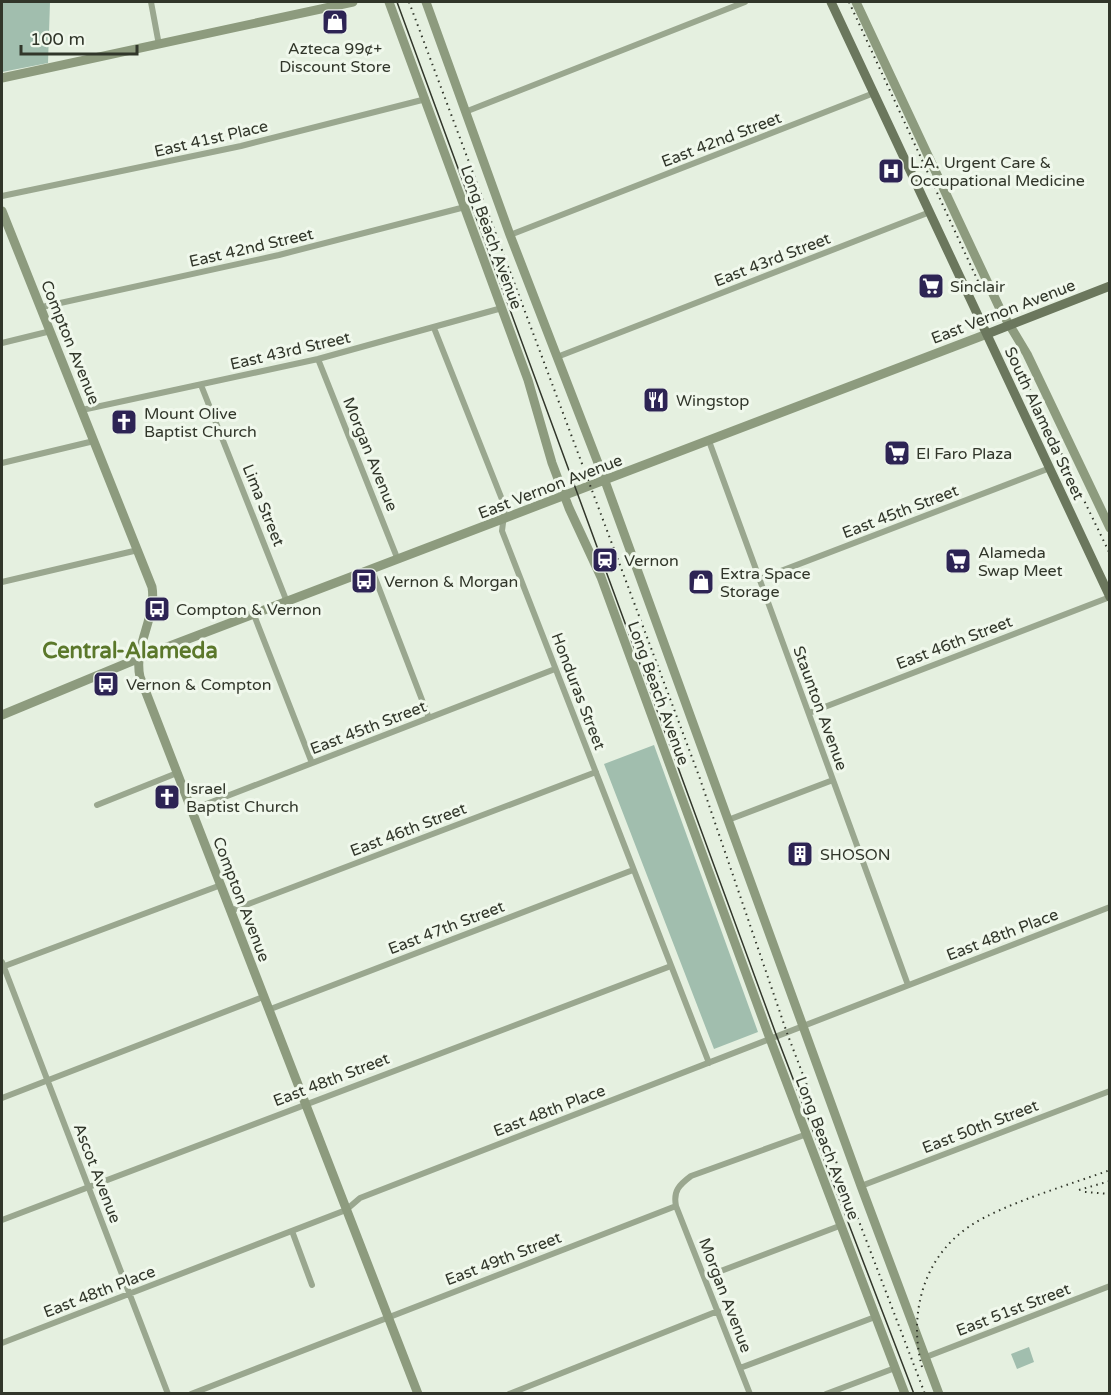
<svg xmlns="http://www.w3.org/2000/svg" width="1111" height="1395" font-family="'Varela Round',sans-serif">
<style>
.green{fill:#a1beae}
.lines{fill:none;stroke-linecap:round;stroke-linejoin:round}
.street{stroke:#9aa78f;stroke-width:6}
.secondary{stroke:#8d9b7e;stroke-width:9}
.primary{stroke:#6b775d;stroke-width:9}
.tram{stroke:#31362a;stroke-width:1.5}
.rail{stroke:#31362a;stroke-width:2;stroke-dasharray:1.5 4.5;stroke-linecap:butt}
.labels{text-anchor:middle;stroke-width:6;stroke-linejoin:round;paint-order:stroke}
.poi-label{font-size:16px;fill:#31362a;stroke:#f0f8ec;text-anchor:start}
.street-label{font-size:16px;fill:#31362a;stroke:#f0f8ec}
.district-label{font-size:22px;font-weight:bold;fill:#5b782b;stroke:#f0f8ec}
</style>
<rect width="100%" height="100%" fill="#e5f0e0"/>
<path class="green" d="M2,2H50L48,63L2,72Z
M654,745L758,1032L714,1049L604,764Z
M1029,1347L1034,1362L1017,1369L1011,1354Z"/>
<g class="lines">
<path class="street" d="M151,2L159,45
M465,112L745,2
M2,196L241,146L426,99
M510,235L874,93
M42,307L279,255L465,207
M434,328L505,507L502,531L709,1063
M2,343L51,331
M557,357L930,212
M318,359L398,560
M201,385L287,602
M82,410L318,359L502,308
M709,441L908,985
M2,463L94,441
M372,570L429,718
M760,579L1050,468
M2,582L138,550
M254,615L312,763
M809,713L1110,597
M97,805L177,773
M191,810L555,669
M728,820L833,780
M230,911L596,772
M2,962L168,1394
M2,967L221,885
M268,1010L633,870
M2,1098L263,997
M861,1186L1110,1091
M676,1206L750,1394
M2,1220L671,966
M292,1231L312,1285
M705,1277L842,1225
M2,1343L346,1210L360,1198L1110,907
M926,1357L1110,1286
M740,1368L875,1317
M191,1394L676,1206C673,1191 679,1185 691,1176L807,1134
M509,1394L718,1311
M826,1394L895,1368"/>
<path class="secondary" d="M389,2L528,380L552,463L569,508L601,577L766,1028L905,1394
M426,2L510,235L605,481L861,1186L939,1394
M856,2L1001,311L1027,354L1110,528
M2,78L353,2
M2,211L152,587C157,617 133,646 140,677L418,1394
M2,715L154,652L987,334"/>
<path class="primary" d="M831,2L1110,597
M987,334L1110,286"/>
<path class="tram" d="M397,2L777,1037L914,1394"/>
<path class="rail" d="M409,2L699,776L787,1033L925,1394
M849,2L983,292
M1014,356L1110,554
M1079,1190L1110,1181
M1085,1192L1110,1194
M922,1367C908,1315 923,1257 970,1226C1005,1203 1069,1185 1110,1170"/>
</g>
<defs>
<g id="shop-square" transform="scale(1.35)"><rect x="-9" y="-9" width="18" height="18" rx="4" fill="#2d2454" stroke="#f0f8ec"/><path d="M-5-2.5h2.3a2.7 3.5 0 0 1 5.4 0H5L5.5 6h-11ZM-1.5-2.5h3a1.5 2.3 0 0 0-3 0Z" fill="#fff"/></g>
<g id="hospital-square" transform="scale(1.35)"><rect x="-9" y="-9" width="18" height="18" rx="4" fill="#2d2454" stroke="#f0f8ec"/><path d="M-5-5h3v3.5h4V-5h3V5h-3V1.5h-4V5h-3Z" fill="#fff"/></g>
<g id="supermarket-square" transform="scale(1.35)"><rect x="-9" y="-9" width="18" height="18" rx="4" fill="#2d2454" stroke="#f0f8ec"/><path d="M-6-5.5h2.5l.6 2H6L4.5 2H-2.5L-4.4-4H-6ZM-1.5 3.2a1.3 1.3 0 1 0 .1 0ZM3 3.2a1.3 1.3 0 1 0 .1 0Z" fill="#fff"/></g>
<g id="restaurant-square" transform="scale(1.35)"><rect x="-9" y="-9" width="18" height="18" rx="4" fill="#2d2454" stroke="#f0f8ec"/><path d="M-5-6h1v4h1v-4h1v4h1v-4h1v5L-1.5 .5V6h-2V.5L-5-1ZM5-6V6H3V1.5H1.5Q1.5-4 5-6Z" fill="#fff"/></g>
<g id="church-square" transform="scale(1.35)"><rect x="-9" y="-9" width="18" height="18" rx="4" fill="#2d2454" stroke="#f0f8ec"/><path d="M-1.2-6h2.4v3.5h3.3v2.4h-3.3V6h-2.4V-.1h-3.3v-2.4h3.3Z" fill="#fff"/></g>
<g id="station-square" transform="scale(1.35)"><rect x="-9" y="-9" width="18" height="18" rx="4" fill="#2d2454" stroke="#f0f8ec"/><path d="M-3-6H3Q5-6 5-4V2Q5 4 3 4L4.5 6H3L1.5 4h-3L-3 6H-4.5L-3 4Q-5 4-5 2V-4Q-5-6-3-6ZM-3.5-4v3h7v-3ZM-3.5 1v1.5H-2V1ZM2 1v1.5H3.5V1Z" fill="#fff"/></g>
<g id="bus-square" transform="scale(1.35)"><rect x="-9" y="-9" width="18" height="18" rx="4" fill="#2d2454" stroke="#f0f8ec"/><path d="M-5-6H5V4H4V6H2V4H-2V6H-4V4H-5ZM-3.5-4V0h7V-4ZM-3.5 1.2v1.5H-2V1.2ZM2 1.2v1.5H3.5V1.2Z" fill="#fff"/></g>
<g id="building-square" transform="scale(1.35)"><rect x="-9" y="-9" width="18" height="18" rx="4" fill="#2d2454" stroke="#f0f8ec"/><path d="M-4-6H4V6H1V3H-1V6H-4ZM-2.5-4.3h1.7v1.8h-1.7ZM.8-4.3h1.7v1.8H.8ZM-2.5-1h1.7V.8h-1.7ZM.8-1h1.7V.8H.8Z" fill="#fff"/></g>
</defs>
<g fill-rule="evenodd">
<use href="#shop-square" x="335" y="22"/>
<use href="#hospital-square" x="891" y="171"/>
<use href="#supermarket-square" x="931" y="286"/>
<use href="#restaurant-square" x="656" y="400"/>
<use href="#church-square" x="124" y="422"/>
<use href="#supermarket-square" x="897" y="453"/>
<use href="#station-square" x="605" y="560"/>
<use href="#supermarket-square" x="958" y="561"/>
<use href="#bus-square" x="364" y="581"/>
<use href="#shop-square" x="701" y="582"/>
<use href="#bus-square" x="157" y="609"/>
<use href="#bus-square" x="106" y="684"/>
<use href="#church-square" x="167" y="797"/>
<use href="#building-square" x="800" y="854"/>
</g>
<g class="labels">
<g class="poi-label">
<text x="335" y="54" text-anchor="middle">Azteca 99¢+<tspan x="335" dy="18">Discount Store</tspan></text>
<text x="910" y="168">L.A. Urgent Care &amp;<tspan x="910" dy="18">Occupational Medicine</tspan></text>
<text x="950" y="292">Sinclair</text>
<text x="676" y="406">Wingstop</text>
<text x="144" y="419">Mount Olive<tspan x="144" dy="18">Baptist Church</tspan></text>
<text x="916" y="459">El Faro Plaza</text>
<text x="978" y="558">Alameda<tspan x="978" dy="18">Swap Meet</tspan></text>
<text x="624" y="566">Vernon</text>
<text x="720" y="579">Extra Space<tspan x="720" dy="18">Storage</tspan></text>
<text x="384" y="587">Vernon &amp; Morgan</text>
<text x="176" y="615">Compton &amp; Vernon</text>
<text x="126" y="690">Vernon &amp; Compton</text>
<text x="186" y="794">Israel<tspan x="186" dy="18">Baptist Church</tspan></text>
<text x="820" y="860">SHOSON</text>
</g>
<g class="street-label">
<text transform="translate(211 138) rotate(-13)" y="6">East 41st Place</text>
<text transform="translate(721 139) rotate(-21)" y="6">East 42nd Street</text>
<text transform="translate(492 237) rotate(70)" y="6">Long Beach Avenue</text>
<text transform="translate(251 247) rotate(-13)" y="6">East 42nd Street</text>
<text transform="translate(772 259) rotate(-21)" y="6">East 43rd Street</text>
<text transform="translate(1003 311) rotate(-21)" y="6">East Vernon Avenue</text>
<text transform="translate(71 342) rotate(68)" y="6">Compton Avenue</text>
<text transform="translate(290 350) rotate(-13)" y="6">East 43rd Street</text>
<text transform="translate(1045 423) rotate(65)" y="6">South Alameda Street</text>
<text transform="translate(371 454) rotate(68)" y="6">Morgan Avenue</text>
<text transform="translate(550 486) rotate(-21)" y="6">East Vernon Avenue</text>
<text transform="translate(264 505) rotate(68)" y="6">Lima Street</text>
<text transform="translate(900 511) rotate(-21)" y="6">East 45th Street</text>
<text transform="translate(954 642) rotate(-21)" y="6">East 46th Street</text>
<text transform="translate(579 691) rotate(69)" y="6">Honduras Street</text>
<text transform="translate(659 693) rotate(70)" y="6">Long Beach Avenue</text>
<text transform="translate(821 708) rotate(70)" y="6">Staunton Avenue</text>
<text transform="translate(368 727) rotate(-21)" y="6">East 45th Street</text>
<text transform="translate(408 829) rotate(-21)" y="6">East 46th Street</text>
<text transform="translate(242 899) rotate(69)" y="6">Compton Avenue</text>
<text transform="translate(446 927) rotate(-21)" y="6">East 47th Street</text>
<text transform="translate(1002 934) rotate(-21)" y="6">East 48th Place</text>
<text transform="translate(331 1079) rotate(-21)" y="6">East 48th Street</text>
<text transform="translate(549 1110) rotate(-21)" y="6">East 48th Place</text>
<text transform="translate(980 1126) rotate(-21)" y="6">East 50th Street</text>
<text transform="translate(828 1148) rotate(69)" y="6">Long Beach Avenue</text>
<text transform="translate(98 1173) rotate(69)" y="6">Ascot Avenue</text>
<text transform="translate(503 1258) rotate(-21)" y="6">East 49th Street</text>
<text transform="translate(99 1291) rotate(-21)" y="6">East 48th Place</text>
<text transform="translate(726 1295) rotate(69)" y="6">Morgan Avenue</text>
<text transform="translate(1013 1309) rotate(-21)" y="6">East 51st Street</text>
</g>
<g class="district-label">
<text x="130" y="658">Central-Alameda</text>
</g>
</g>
<rect width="1111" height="1395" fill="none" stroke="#31362a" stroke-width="6"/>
<path d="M21 45v9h116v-9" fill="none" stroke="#31362a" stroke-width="3"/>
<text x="30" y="45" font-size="18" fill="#31362a" stroke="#f0f8ec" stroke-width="4.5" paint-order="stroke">100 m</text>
</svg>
